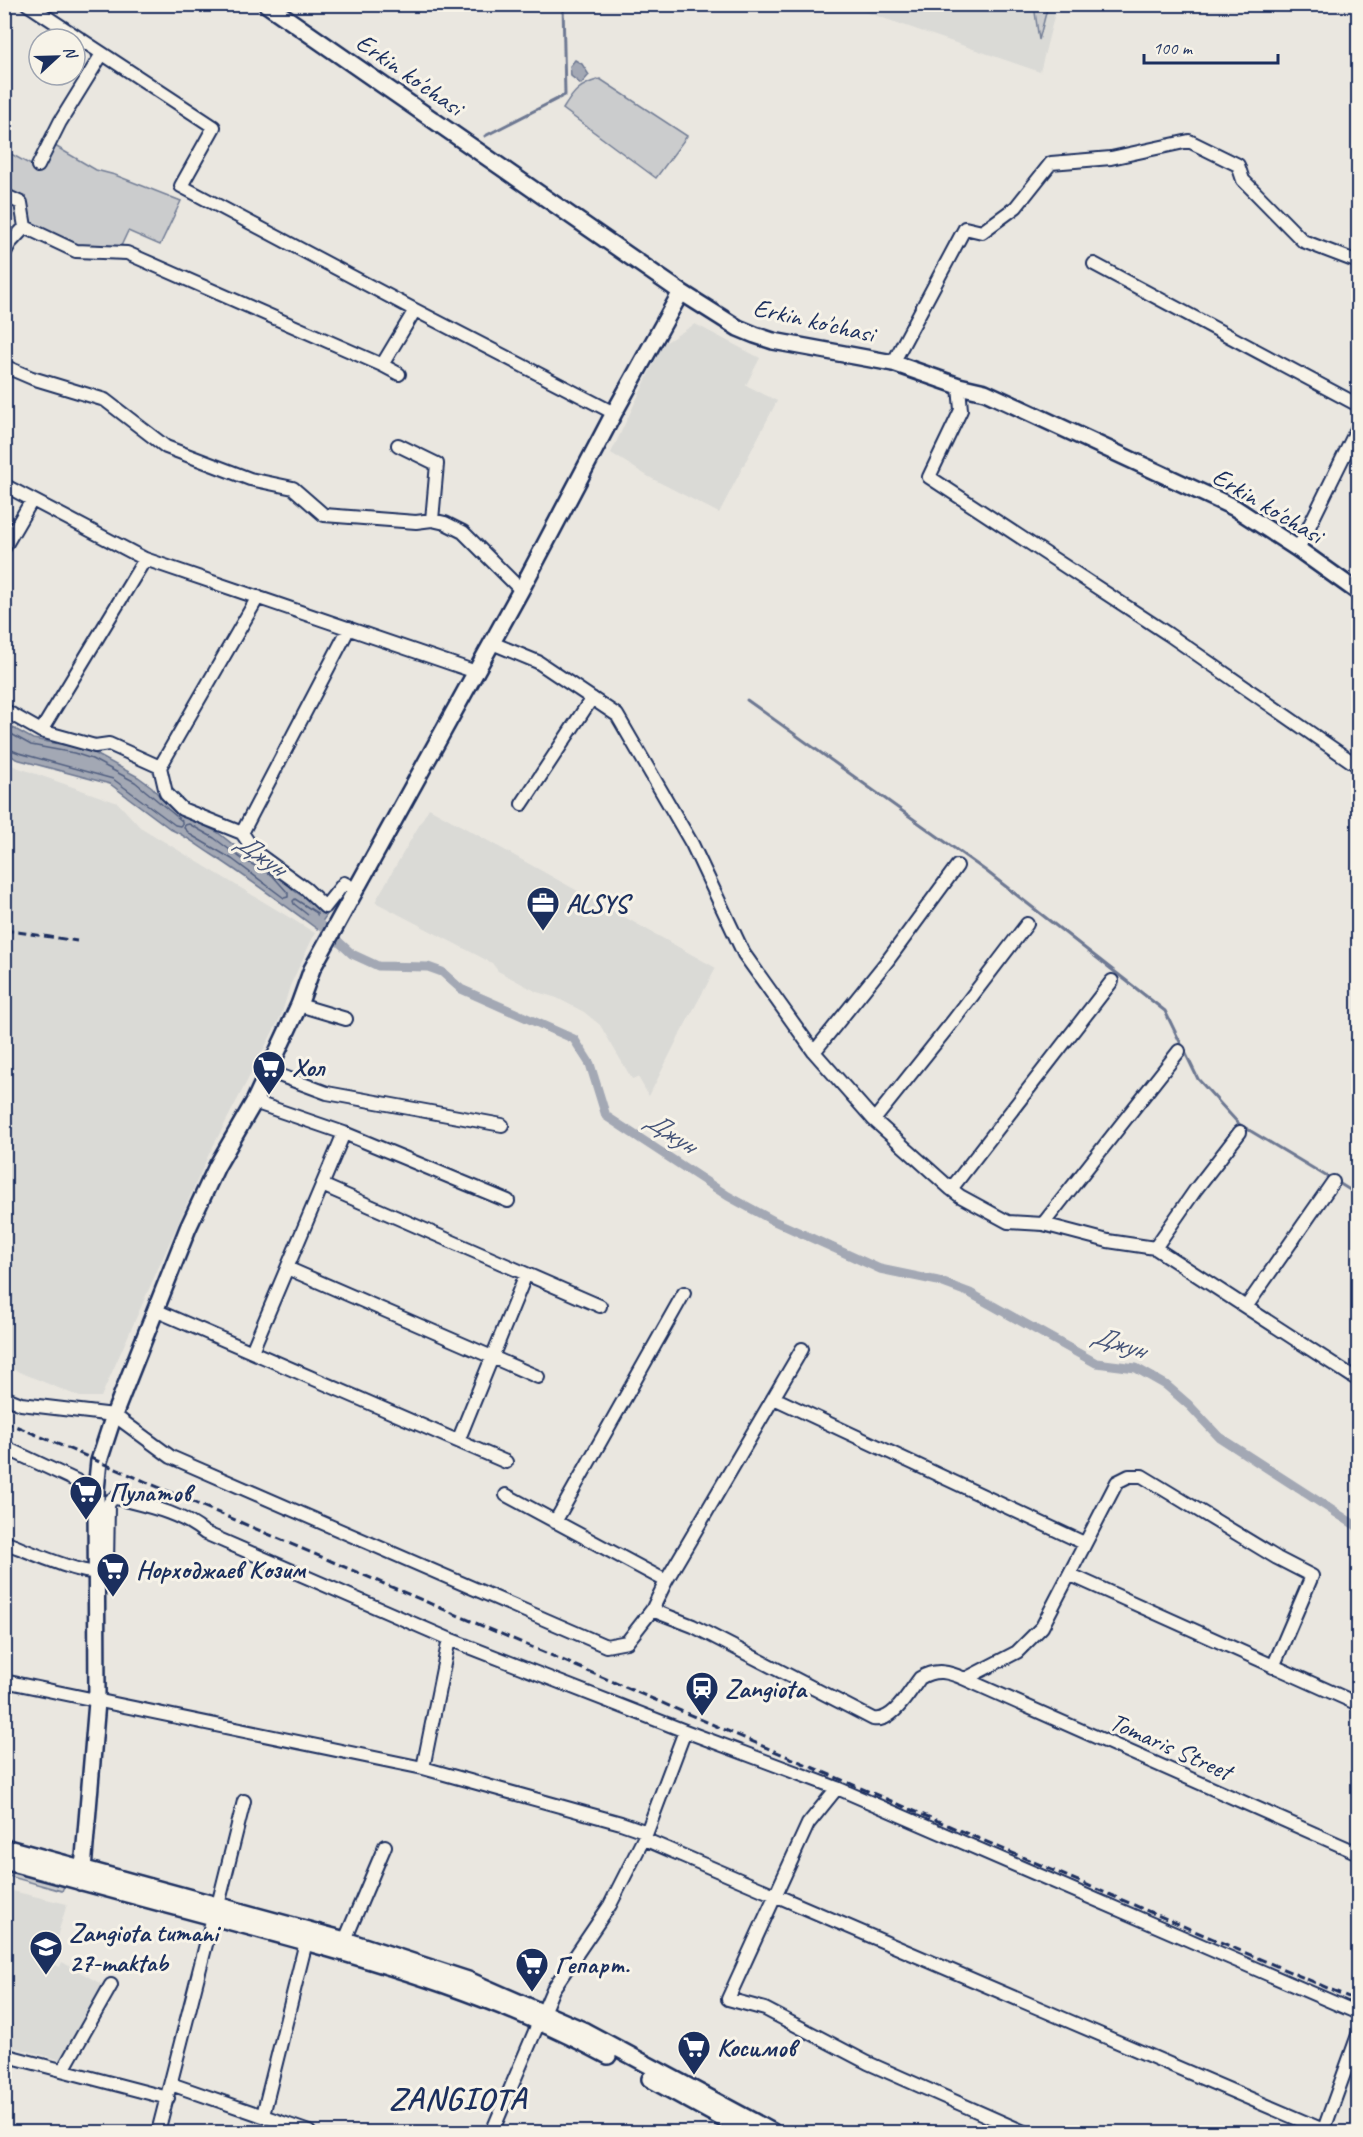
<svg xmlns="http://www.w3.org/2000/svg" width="1363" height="2137" font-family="Caveat,sans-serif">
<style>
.built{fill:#dadad6}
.green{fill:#cbcccd;stroke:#737e96;stroke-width:1.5}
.water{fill:#a3a8b4;stroke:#6d7892;stroke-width:1.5}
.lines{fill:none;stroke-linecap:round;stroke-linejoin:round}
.shore{stroke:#515f80;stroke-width:1.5}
.stream{stroke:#6d7892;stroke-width:3}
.canal{stroke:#a3a8b4;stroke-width:9}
.minor-casing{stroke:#1b2f5e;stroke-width:16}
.major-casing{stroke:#1b2f5e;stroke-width:20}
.minor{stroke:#f7f3e8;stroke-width:12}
.major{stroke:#f7f3e8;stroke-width:15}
.rail{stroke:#1b2f5e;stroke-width:3;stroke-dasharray:9 4.5;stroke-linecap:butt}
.labels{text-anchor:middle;stroke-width:6;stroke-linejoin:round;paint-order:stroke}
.street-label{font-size:26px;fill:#1b2f5e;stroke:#f7f3e8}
.poi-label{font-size:26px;font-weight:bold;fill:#1b2f5e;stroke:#f7f3e8;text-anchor:start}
.water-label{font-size:27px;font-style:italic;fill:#445378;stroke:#f7f3e8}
.district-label{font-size:32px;font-weight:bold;letter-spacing:1.5px;fill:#1b2f5e;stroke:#f7f3e8}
</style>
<rect width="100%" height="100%" fill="#eae7e0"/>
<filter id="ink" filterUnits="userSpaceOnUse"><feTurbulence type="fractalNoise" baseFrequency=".0167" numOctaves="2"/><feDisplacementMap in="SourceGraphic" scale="12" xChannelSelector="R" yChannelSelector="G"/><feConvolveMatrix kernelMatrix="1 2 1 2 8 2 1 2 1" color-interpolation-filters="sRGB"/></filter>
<g filter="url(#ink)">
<path class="built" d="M845,5H1057L1040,72Z
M695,324L760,358L746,385L777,401L719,513L649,477L611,453L663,344Z
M5,763L118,803L140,827L315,933L290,986L281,1016L209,1154L101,1397H80L5,1366Z
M429,808L716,968L679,1036L649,1096L638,1077L632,1079L600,1025L584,1012L557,998L537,992L498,971L492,963L375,902Z
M4,1889L67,1904L49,1963L60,1967L62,1962L103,1985L65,2061L5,2045Z"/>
<path class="green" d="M1034,5H1048L1039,40Z
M600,79L687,136L656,178L563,109C574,91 579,85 600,79Z
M55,146L96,170L115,175L181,201L160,245L128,231L121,246L73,247L32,225L22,197L5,190L4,150L40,170Z
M5,1870L64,1886L62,1891L5,1875Z"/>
<path class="water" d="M575,60L582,64L589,75L581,84L571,76L570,66Z
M4,723L33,739L75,747L94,753L138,777L152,787L161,798L181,814L217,832L245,854L276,870L293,890L328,913L317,929C282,903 247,877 211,854C200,847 183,834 172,830L110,784L16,759L5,751Z"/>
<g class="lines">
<path class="shore" d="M4,730L31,745L74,753L92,759L135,782L182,821V824L180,826L175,825L113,779L19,753L4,747
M189,824L214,838L242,859L272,875L288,893V897L284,898L232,859L191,835L184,828L185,825Z
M295,899L317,913V918L313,919L294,904L293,901Z"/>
<path class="stream" d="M485,136L565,95L563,4
M747,700L986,871L1165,1011L1198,1079L1239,1124L1331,1179
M1337,1182L1358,1195"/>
<path class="canal" d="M312,917L352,954L378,966L428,967L442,972L461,989L574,1039L590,1064L606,1116L728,1196L774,1221L880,1269L938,1281L970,1293L1096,1363L1136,1368L1166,1385L1189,1405L1219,1437L1358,1527"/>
<g class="minor-casing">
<path id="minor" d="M27,4L214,127L181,186L415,310L614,413
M38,166L60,122L102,54
M4,195L21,203L25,227L76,251L127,253L382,365L399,374
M4,254L10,243L25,227
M1094,264L1358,405
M893,363L965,228L982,232L1016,207L1051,163L1111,158L1189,141L1238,165L1243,180L1303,241L1358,262
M382,365L415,310
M4,366L32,378L105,400L166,447L250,479L293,488L324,515L416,522L432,520L445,523L463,532L521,590
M959,386L961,410L929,477L1168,634L1358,766
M398,445L437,464L432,520
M4,485L145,559L476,672
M4,548L32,500
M1298,549L1358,427
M258,597L160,767L166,793L182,809L242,833L255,852L306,889L325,907L344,883L355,889
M492,643L538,662L617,715L692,844L744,954L814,1052L874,1120L951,1189L960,1196L1008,1222L1043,1224L1108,1241L1155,1248L1358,1380
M4,710L41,731L95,746L109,744L160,767
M41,731L145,559
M522,804L592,698
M242,833L349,628
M299,1005L346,1019
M814,1052L888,960L957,866
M268,1071L327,1093L502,1125
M254,1102L344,1133L508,1201
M874,1120L953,1021L1027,924
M322,1185L600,1306
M951,1189L1112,981
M1043,1224L1179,1051
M1155,1248L1196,1189L1240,1132
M287,1268L538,1377
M1246,1307L1333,1182
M155,1310L506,1462
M252,1351L344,1133
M4,1397L21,1404L114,1415L171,1457L606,1646L627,1642L652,1610L666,1581L802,1349
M774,1398L1084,1543
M458,1441L526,1274
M4,1447L96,1490
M506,1495L666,1581
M555,1522L684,1293
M4,1542C23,1549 79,1574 96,1572C101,1571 105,1567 107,1564L108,1505L111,1500L116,1498C147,1506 180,1512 205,1533L449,1639L685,1731L837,1788L1358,2013
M1071,1575L1358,1704
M652,1610L693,1626L873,1719C893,1723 909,1692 920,1678C936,1668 949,1672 965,1679L1017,1652L1042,1627L1117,1482L1129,1476H1142L1277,1558L1312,1576L1273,1667
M965,1679L1358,1853
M4,1681L423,1768L621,1823L647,1832
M423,1768L449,1639
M837,1788L808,1824L728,1999L765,2009L868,2063L1024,2132
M644,1839L1328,2132
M218,1905L244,1801
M345,1940L385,1846
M4,2055L168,2098
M63,2070L111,1985
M171,2084L309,2132
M263,2115L306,1942
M158,2132L213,1917
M492,2132L553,1989L610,1905L647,1832L685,1731
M1323,2132L1358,2035"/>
</g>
<g class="major-casing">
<path id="major" d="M266,4L681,292L738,328L755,335L773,341L893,363L959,386L985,392L1235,508L1298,549L1358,592
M4,1847L345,1940L468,1980L585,2031L773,2132
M4,1861C95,1886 186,1909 276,1934C391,1965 503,1999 608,2056
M80,1882L83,1869L97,1702L96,1490L99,1461L114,1415L188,1228L217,1166L254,1102L299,1005L312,969L521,590L614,413L681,292
M650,2079L747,2132"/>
</g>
<use href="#minor" class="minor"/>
<use href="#major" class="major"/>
<path class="rail" d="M4,930L77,941
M4,1421L1358,2001"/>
</g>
</g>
<defs>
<g id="office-pin" transform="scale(1.725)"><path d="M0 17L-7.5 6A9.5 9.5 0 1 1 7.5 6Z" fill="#1b2f5e" stroke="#f7f3e8"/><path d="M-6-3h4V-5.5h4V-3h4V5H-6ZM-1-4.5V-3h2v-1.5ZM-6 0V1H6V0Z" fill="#fff"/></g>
<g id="supermarket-pin" transform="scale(1.725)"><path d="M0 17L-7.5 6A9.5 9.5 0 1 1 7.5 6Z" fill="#1b2f5e" stroke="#f7f3e8"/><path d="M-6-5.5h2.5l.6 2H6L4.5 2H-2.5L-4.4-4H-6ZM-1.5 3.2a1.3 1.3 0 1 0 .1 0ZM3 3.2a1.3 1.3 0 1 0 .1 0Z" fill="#fff"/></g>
<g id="station-pin" transform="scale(1.725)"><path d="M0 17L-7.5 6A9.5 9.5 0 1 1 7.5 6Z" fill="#1b2f5e" stroke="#f7f3e8"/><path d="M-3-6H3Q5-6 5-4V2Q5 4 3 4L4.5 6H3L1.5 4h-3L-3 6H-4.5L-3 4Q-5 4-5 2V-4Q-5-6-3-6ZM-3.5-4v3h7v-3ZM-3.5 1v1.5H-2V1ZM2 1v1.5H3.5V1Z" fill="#fff"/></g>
<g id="school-pin" transform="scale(1.725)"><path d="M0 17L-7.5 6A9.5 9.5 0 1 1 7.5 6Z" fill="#1b2f5e" stroke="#f7f3e8"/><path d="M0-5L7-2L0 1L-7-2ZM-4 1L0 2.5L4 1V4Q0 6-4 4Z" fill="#fff"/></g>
</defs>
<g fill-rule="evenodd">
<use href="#office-pin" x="543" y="903"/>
<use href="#supermarket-pin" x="269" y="1067"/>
<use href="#supermarket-pin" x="86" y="1492"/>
<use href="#supermarket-pin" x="113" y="1569"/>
<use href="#station-pin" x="702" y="1688"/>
<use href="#school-pin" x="46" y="1947"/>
<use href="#supermarket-pin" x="532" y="1964"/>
<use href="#supermarket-pin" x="694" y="2047"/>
</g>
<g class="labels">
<g class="street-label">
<text transform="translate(410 74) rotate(35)" y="9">Erkin ko'chasi</text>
<text transform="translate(814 320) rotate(13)" y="9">Erkin ko'chasi</text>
<text transform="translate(1268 505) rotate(31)" y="9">Erkin ko'chasi</text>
<text transform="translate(1171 1746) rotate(24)" y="9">Tomaris Street</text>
</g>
<g class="poi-label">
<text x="566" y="912">ALSYS</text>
<text x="292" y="1076">Хол</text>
<text x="109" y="1501">Пулатов</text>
<text x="136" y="1578">Норходжаев Козим</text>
<text x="725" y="1697">Zangiota</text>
<text x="69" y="1941">Zangiota tumani<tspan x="69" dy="30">27-maktab</tspan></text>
<text x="555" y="1973">Гепарт.</text>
<text x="717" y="2056">Косимов</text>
</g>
<g class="water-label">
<text transform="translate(261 854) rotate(35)" y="9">Джун</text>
<text transform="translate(671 1132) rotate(33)" y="9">Джун</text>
<text transform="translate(1119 1342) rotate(18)" y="9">Джун</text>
</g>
<g class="district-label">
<text x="458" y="2109">ZANGIOTA</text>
</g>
</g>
<rect width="1363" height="2137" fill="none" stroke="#f7f3e8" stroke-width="24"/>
<rect x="12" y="12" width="1339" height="2113" fill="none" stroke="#1b2f5e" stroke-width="2" filter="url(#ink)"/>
<g transform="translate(57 57) rotate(68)"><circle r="28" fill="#f7f3e8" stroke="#9fa5b1" stroke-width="1.5"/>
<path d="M0-4.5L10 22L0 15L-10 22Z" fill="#1b2f5e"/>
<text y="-9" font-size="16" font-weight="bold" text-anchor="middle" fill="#1b2f5e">N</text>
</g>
<path d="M1144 54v9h134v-9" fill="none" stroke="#1b2f5e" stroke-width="3"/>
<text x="1153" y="54" font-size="18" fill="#1b2f5e" stroke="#f7f3e8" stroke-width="4.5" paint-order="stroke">100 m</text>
</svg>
